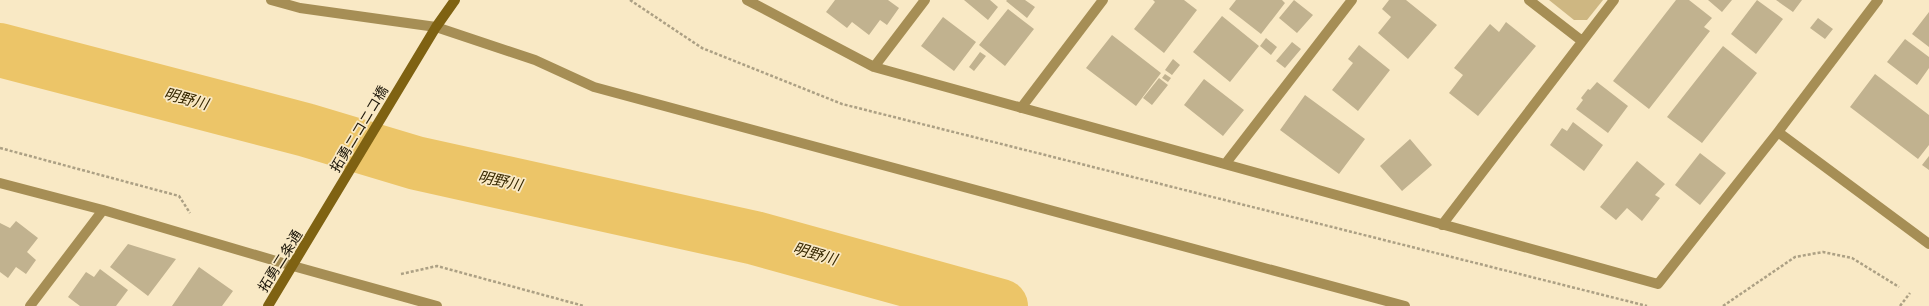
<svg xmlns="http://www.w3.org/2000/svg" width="1929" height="306" font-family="'DM Sans','Noto Sans JP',sans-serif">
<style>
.green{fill:#ceb782}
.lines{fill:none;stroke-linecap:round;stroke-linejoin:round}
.river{stroke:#ecc568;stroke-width:54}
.building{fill:#c1b28f}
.path{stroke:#aca084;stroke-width:2.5;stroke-dasharray:3 2;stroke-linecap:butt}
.lane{stroke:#a68e55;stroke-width:10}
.street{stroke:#a68e55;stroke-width:10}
.secondary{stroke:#7f6212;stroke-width:10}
.labels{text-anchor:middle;stroke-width:3.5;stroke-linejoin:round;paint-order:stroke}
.street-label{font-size:14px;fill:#1d170a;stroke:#f9e9c5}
.water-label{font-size:15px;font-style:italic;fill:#372800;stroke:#f9e9c5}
</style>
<rect width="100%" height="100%" fill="#f9e9c5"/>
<path class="green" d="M1549,0H1603L1587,20H1574Z"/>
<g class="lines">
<path class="river" d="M0,50L306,130L416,163L755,238L1001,306"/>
</g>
<path class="building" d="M835,0H888L899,8L887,25L880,20L869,35L852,22L847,28L826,12Z
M964,0H990L998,7L988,20Z
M1007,0H1025L1035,7L1027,18L1006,1Z
M1153,0H1184L1197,10L1164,53L1134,29L1155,2Z
M1236,0H1282L1285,3L1261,34L1229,9Z
M1294,0L1313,15L1297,33L1279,18Z
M1389,0H1406L1437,25L1408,59L1378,33L1391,17L1382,9Z
M1676,0H1689L1712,18L1704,27L1710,31L1649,109L1613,81Z
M1708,0H1732L1722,12Z
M1757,0L1783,19L1756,54L1731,34Z
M1776,0H1802L1793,12Z
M1008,9L1034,29L1005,66L979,45Z
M1929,12V47L1912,34Z
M1222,16L1259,46L1230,82L1193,52Z
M943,17L976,42L954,71L921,46Z
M1818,18L1833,29L1825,39L1810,28Z
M1506,22L1536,46L1478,116L1449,93L1463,75L1454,68L1490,24L1499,32Z
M1112,35L1161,73L1136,106L1086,68Z
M1266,38L1277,47L1271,55L1260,46Z
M1905,39L1929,57V68L1917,85L1887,62Z
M1292,42L1301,49L1285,68L1276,61Z
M1359,45L1390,70L1358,111L1332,90L1353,63L1348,59Z
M1723,46L1757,73L1702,143L1667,117Z
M980,52L986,56L974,71L969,67Z
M1173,59L1180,65L1172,75L1165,70Z
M1165,74L1171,78L1168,82L1162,78Z
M1875,74L1929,115V145L1918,159L1850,107Z
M1159,78L1168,85L1152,105L1143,98Z
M1204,79L1244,110L1223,136L1184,105Z
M1597,82L1628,106L1608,133L1576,109L1583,100L1581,98L1588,89L1590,90Z
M1305,95L1365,139L1339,174L1280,130Z
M1573,122L1603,145L1584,171L1550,145L1562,128L1567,131Z
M1410,139L1432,165L1402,191L1380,166Z
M1700,153L1726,173L1700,205L1675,185Z
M1929,156V170L1922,165Z
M1637,161L1665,184L1655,195L1660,198L1642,221L1627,208L1616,220L1600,207Z
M16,221L38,238L27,252L36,260L26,274L16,267L8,278L0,272V223L10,228Z
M128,244L176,259L148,296L110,267Z
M199,267L233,291L222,306H172Z
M100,269L128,290L116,306H80L68,297L86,272L94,277Z"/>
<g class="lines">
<path class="path" d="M630,0L702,48L842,104L1647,306
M0,148L179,196L190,213
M401,274L437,266L584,306
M1723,306L1795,257L1823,252L1852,258L1899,287
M1900,306L1910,293"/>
<path class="lane" d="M271,0L300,8L436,27L535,60L594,87L1405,306"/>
<path class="street" d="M747,0L874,67L1658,284L1778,132L1878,0
M1529,0L1582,41
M874,67L925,0
M1021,108L1103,0
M1778,132L1929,244
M1226,163L1352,0
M0,183L103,210L293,266L437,306
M1442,225L1614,0
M30,306L103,210"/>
<path class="secondary" d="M268,306L436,27L455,0"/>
</g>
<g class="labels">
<g class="street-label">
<text transform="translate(359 129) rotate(-59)" y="5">拓勇ニコニコ橋</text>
<text transform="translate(280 261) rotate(-58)" y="5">拓勇二条通</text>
</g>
<g class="water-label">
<text transform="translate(186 99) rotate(15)" y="5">明野川</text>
<text transform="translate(500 181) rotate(12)" y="5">明野川</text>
<text transform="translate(815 254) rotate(16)" y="5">明野川</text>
</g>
</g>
</svg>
